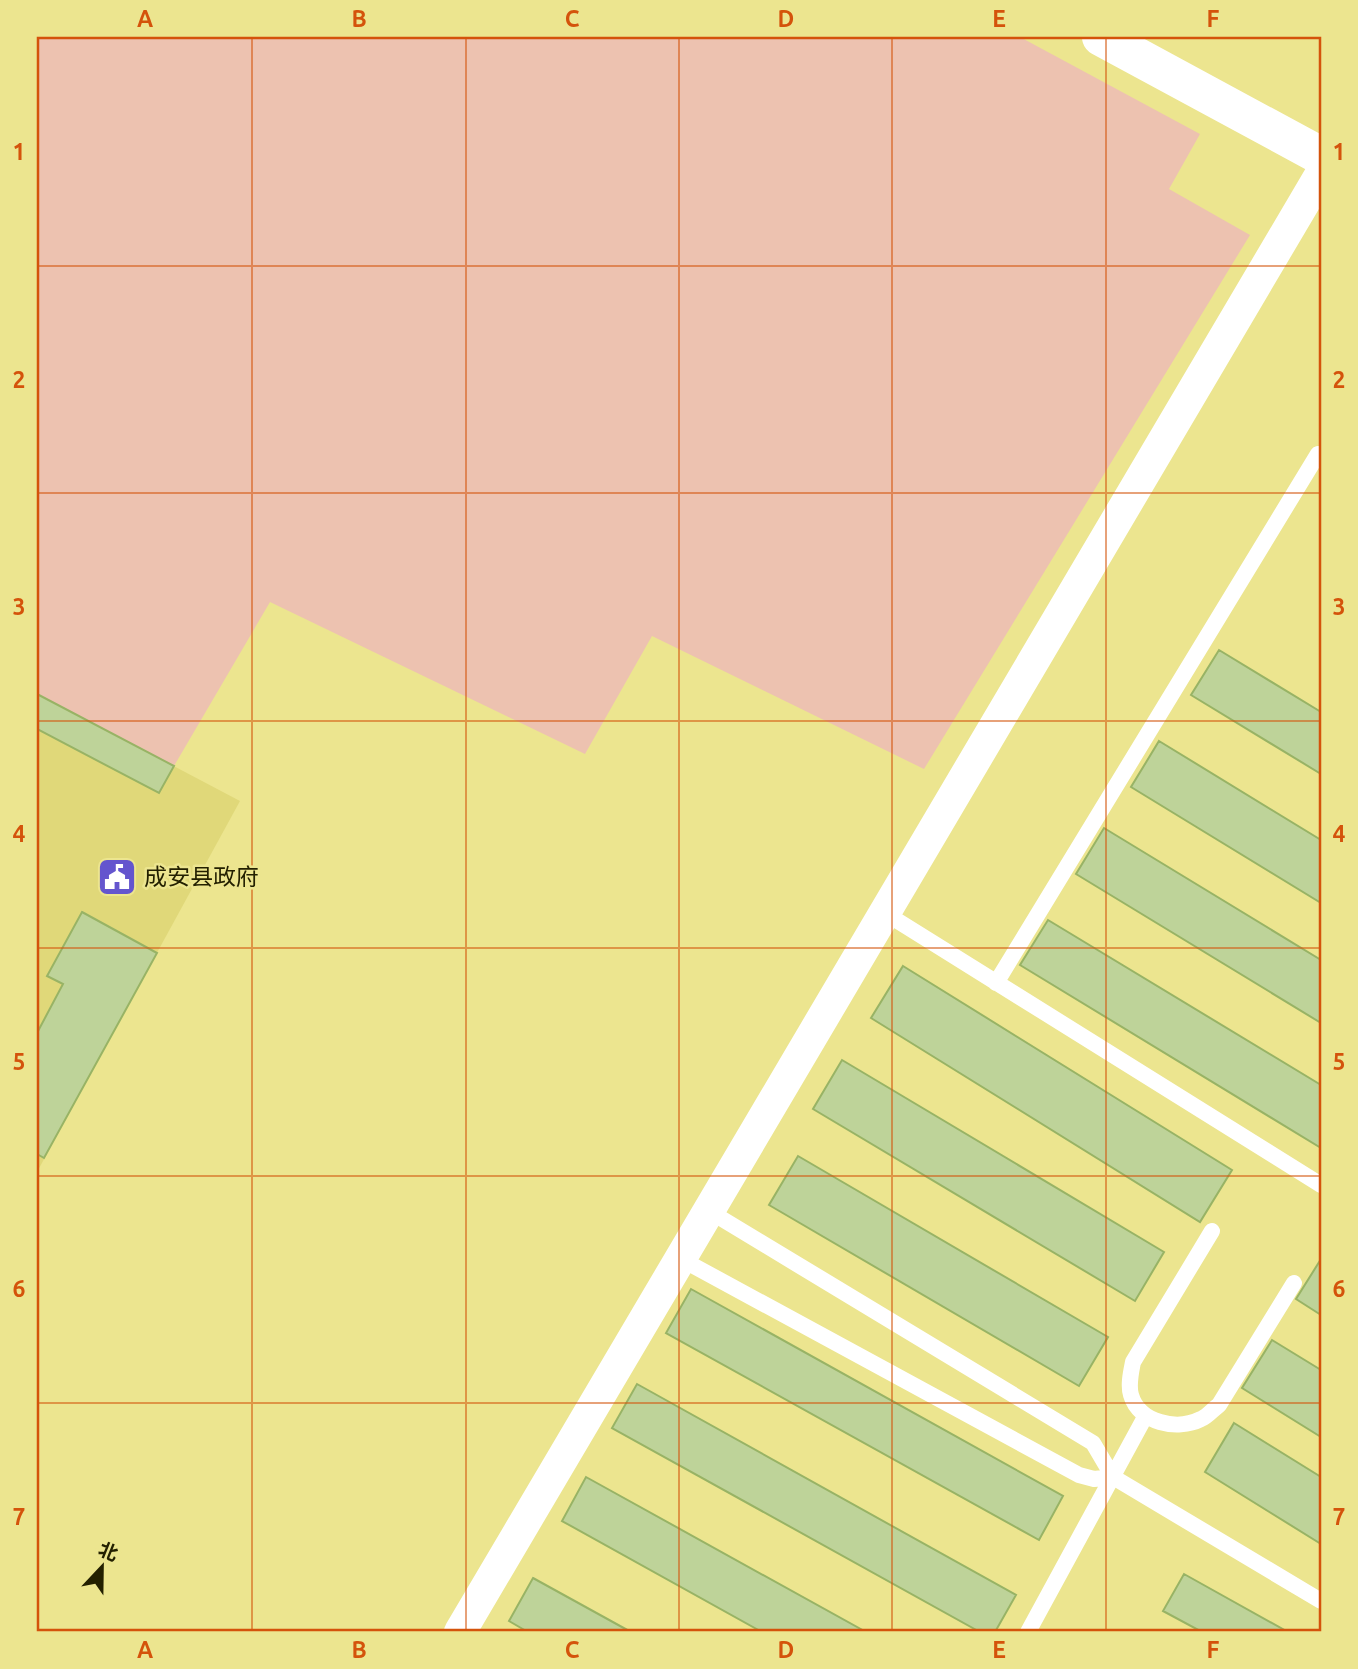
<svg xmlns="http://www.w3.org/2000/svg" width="1358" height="1669" font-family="Ubuntu,'Noto Sans SC',sans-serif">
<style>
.built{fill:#e0d879}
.green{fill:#edc2b0}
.building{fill:#bed399;stroke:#98b365;stroke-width:2}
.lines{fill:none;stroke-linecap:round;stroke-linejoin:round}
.service{stroke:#fff;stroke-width:16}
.minor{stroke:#fff;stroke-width:32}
.tertiary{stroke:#fff;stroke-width:38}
.grid{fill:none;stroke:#d4530b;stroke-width:2;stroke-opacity:0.55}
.labels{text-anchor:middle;stroke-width:5;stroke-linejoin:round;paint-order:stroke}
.poi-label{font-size:23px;fill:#232000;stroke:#ece58f;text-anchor:start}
.neatline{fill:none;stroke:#d4530b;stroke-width:2.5}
.grid-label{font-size:23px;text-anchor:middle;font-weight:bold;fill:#d4530b}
</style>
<rect width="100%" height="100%" fill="#ece58f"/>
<path class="built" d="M37,694L240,801L37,1172Z"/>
<path class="green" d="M37,37H1020L1200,134L1169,189L1250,235L924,769L652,636L585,754L270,602L174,766L37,694Z"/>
<path class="building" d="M1219,650L1321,712V774L1191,695Z
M37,694L174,766L159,793L37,729Z
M1159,741L1321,840V903L1131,787Z
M1104,828L1321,960V1023L1076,874Z
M82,912L157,953L44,1158L37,1154V1033L63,984L47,976Z
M1048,920L1321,1085V1148L1020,965Z
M903,966L1232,1170L1200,1222L871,1018Z
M842,1060L1164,1252L1135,1301L813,1109Z
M798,1156L1108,1337L1079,1386L769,1205Z
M1321,1259V1315L1296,1299Z
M691,1289L1063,1496L1039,1540L666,1333Z
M1272,1340L1321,1370V1437L1242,1388Z
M637,1384L1016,1595L995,1632H980L612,1428Z
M1234,1423L1321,1477V1544L1205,1472Z
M586,1477L866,1632H762L562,1521Z
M1184,1574L1288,1632H1202L1163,1611Z
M533,1578L631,1632H528L509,1621Z"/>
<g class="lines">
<path class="service" d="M885,913L1321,1185
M996,983L1318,454L1321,456
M709,1211L1093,1443L1113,1477L1321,1601
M1212,1231L1133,1362C1131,1372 1128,1385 1131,1395C1139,1423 1177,1431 1201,1419C1208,1416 1213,1409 1219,1405L1294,1283
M681,1259L1079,1475L1094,1479L1113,1477
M1028,1632L1145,1417"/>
<path class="minor" d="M460,1632L1321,174"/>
<path class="tertiary" d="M1101,37L1321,156"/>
</g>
<path class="grid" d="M252,37V1632M466,37V1632M679,37V1632M892,37V1632M1106,37V1632M37,266H1321M37,493H1321M37,721H1321M37,948H1321M37,1176H1321M37,1403H1321"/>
<defs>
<g id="civic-square" transform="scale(2.0125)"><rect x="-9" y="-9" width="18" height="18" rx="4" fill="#6455ce" stroke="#ece58f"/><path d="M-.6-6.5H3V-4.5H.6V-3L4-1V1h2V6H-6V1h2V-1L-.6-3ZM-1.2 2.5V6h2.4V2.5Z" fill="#fff"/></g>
</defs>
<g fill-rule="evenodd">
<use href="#civic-square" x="117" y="877"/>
</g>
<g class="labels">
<g class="poi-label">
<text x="144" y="885">成安县政府</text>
</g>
</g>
<rect width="1358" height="1669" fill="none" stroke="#ece58f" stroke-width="77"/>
<g transform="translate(102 1567) rotate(22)" stroke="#ece58f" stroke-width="5" paint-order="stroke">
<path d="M0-5L12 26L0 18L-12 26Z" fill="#232000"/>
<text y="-10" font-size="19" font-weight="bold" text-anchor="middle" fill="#232000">北</text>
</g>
<rect x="38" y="38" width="1282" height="1592" class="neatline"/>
<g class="grid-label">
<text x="145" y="27">A</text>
<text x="359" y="27">B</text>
<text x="572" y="27">C</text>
<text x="786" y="27">D</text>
<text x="999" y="27">E</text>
<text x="1213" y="27">F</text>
<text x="19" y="160">1</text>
<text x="1339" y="160">1</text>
<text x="19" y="388">2</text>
<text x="1339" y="388">2</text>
<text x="19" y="615">3</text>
<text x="1339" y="615">3</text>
<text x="19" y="842">4</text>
<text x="1339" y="842">4</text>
<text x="19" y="1070">5</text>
<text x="1339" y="1070">5</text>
<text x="19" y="1297">6</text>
<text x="1339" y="1297">6</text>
<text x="19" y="1525">7</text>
<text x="1339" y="1525">7</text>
<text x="145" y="1658">A</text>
<text x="359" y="1658">B</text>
<text x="572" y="1658">C</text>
<text x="786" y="1658">D</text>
<text x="999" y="1658">E</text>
<text x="1213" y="1658">F</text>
</g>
</svg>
